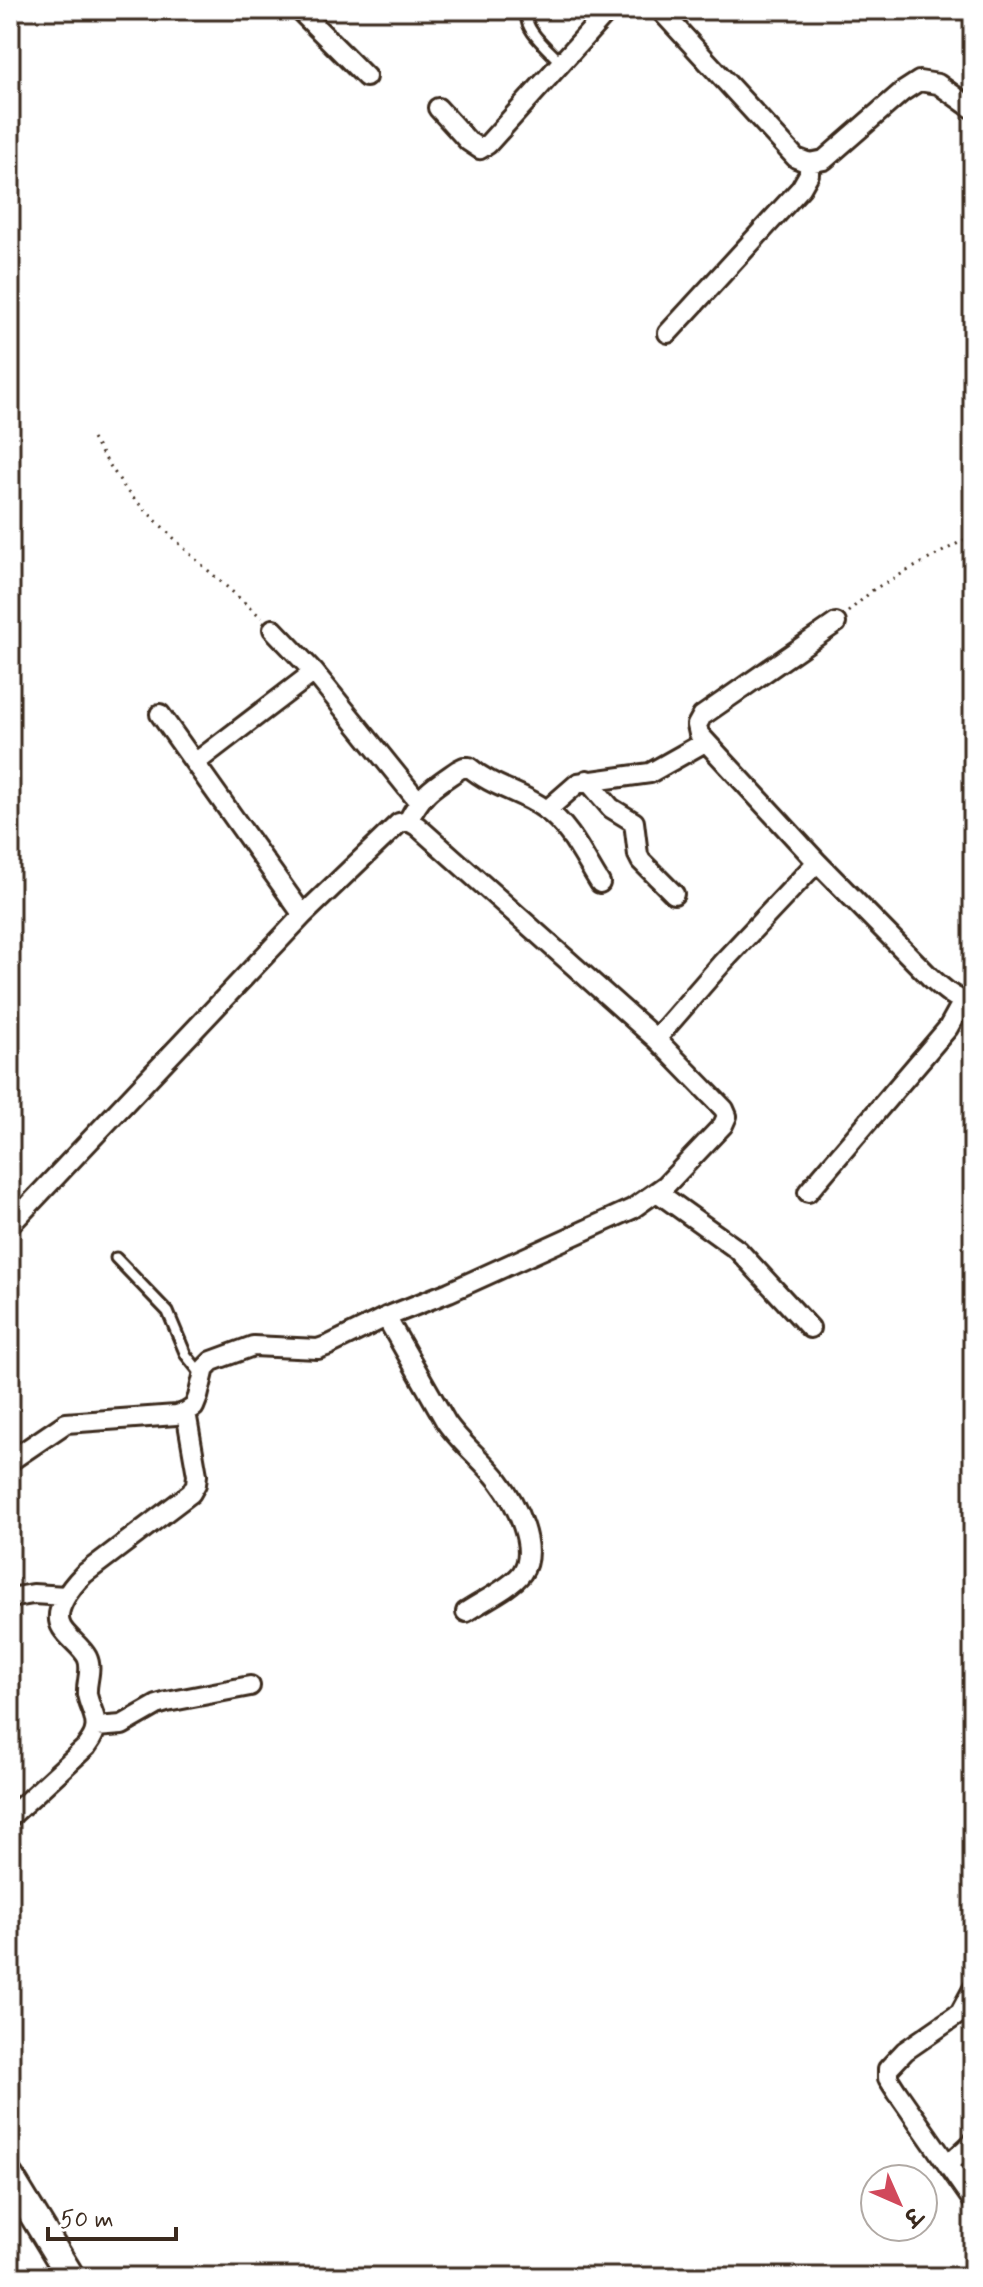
<svg xmlns="http://www.w3.org/2000/svg" width="983" height="2287" font-family="Mynerve,'Playpen Sans Deva',sans-serif">
<style>
.lines{fill:none;stroke-linecap:round;stroke-linejoin:round}
.lane-casing{stroke:#3b2a1e;stroke-width:15}
.street-casing{stroke:#3b2a1e;stroke-width:24}
.secondary-casing{stroke:#3b2a1e;stroke-width:32}
.path{stroke:#3b2a1e;stroke-width:3;stroke-dasharray:2 6;stroke-linecap:butt}
.lane{stroke:#fff;stroke-width:9}
.street{stroke:#fff;stroke-width:18}
.secondary{stroke:#fff;stroke-width:26}
</style>
<rect width="100%" height="100%" fill="#fff"/>
<filter id="ink" filterUnits="userSpaceOnUse"><feTurbulence type="fractalNoise" baseFrequency=".0125" numOctaves="2"/><feDisplacementMap in="SourceGraphic" scale="16" xChannelSelector="R" yChannelSelector="G"/><feConvolveMatrix kernelMatrix="1 2 1 2 8 2 1 2 1" color-interpolation-filters="sRGB"/></filter>
<g filter="url(#ink)">
<g class="lines">
<g class="lane-casing">
<path id="lane" d="M527,10C521,29 550,50 562,64
M116,1258L168,1312L186,1355L202,1375"/>
</g>
<g class="street-casing">
<path id="street" d="M299,10L366,77
M660,10L796,158L809,163L824,160L902,92L919,81L938,84L973,109
M438,108L468,141L480,149L488,144L609,10
M668,333L801,188L809,174V163
M836,623L702,716L697,725L699,734L817,862L930,977C942,988 955,1000 972,1003
M273,629L314,672L418,801
M160,714L303,915
M195,763L314,672
M587,780L611,808L634,822L638,855L641,861L674,894
M547,810L578,783L650,773L705,742
M408,821C423,792 432,788 458,770L464,767H469C492,787 522,792 545,809C570,826 584,858 600,883
M656,1039L722,963L817,862
M657,1192L738,1250L810,1328
M808,1192L948,1028L963,1001
M10,1225L303,915L399,823L408,821L417,826L656,1039L724,1109L727,1116L723,1125L666,1185L632,1209L449,1292L386,1317L329,1345L318,1349L253,1346L212,1361L205,1368L198,1397L194,1407L186,1412L176,1415L66,1423L10,1461
M386,1317L446,1422C461,1444 483,1460 499,1481C515,1502 539,1548 522,1573C511,1588 482,1601 466,1612
M10,1598L33,1594L66,1596
M96,1727L122,1725L157,1705L167,1702L250,1686
M10,1817L86,1747C90,1741 94,1737 95,1730C98,1718 89,1707 87,1694C86,1681 93,1669 87,1657C81,1646 69,1639 62,1628C51,1611 72,1586 84,1574L191,1493L196,1484L197,1475L186,1412
M973,1989L960,2013L905,2051L888,2069V2078L897,2092L973,2201
M948,2165L973,2142"/>
</g>
<g class="secondary-casing">
<path id="secondary" d="M10,2177L71,2277"/>
</g>
<path class="path" d="M92,439L129,494L193,557L262,618
M848,612L874,589L973,535"/>
<use href="#lane" class="lane"/>
<use href="#street" class="street"/>
<use href="#secondary" class="secondary"/>
</g>
</g>
<rect width="983" height="2287" fill="none" stroke="#fff" stroke-width="40"/>
<rect x="20" y="20" width="943" height="2247" fill="none" stroke="#3b2a1e" stroke-width="3" filter="url(#ink)"/>
<g transform="translate(899 2203) rotate(135)"><circle r="38" fill="#ffffff" stroke="#b1aaa5" stroke-width="2"/>
<path d="M0-6L14 30L0 20L-14 30Z" fill="#d1495b"/>
<text y="-12" font-size="22" font-weight="bold" text-anchor="middle" fill="#3b2a1e">उ</text>
</g>
<path d="M48 2227v12h128v-12" fill="none" stroke="#3b2a1e" stroke-width="4"/>
<text x="60" y="2227" font-size="24" fill="#3b2a1e" stroke="#ffffff" stroke-width="6" paint-order="stroke">50 m</text>
</svg>
